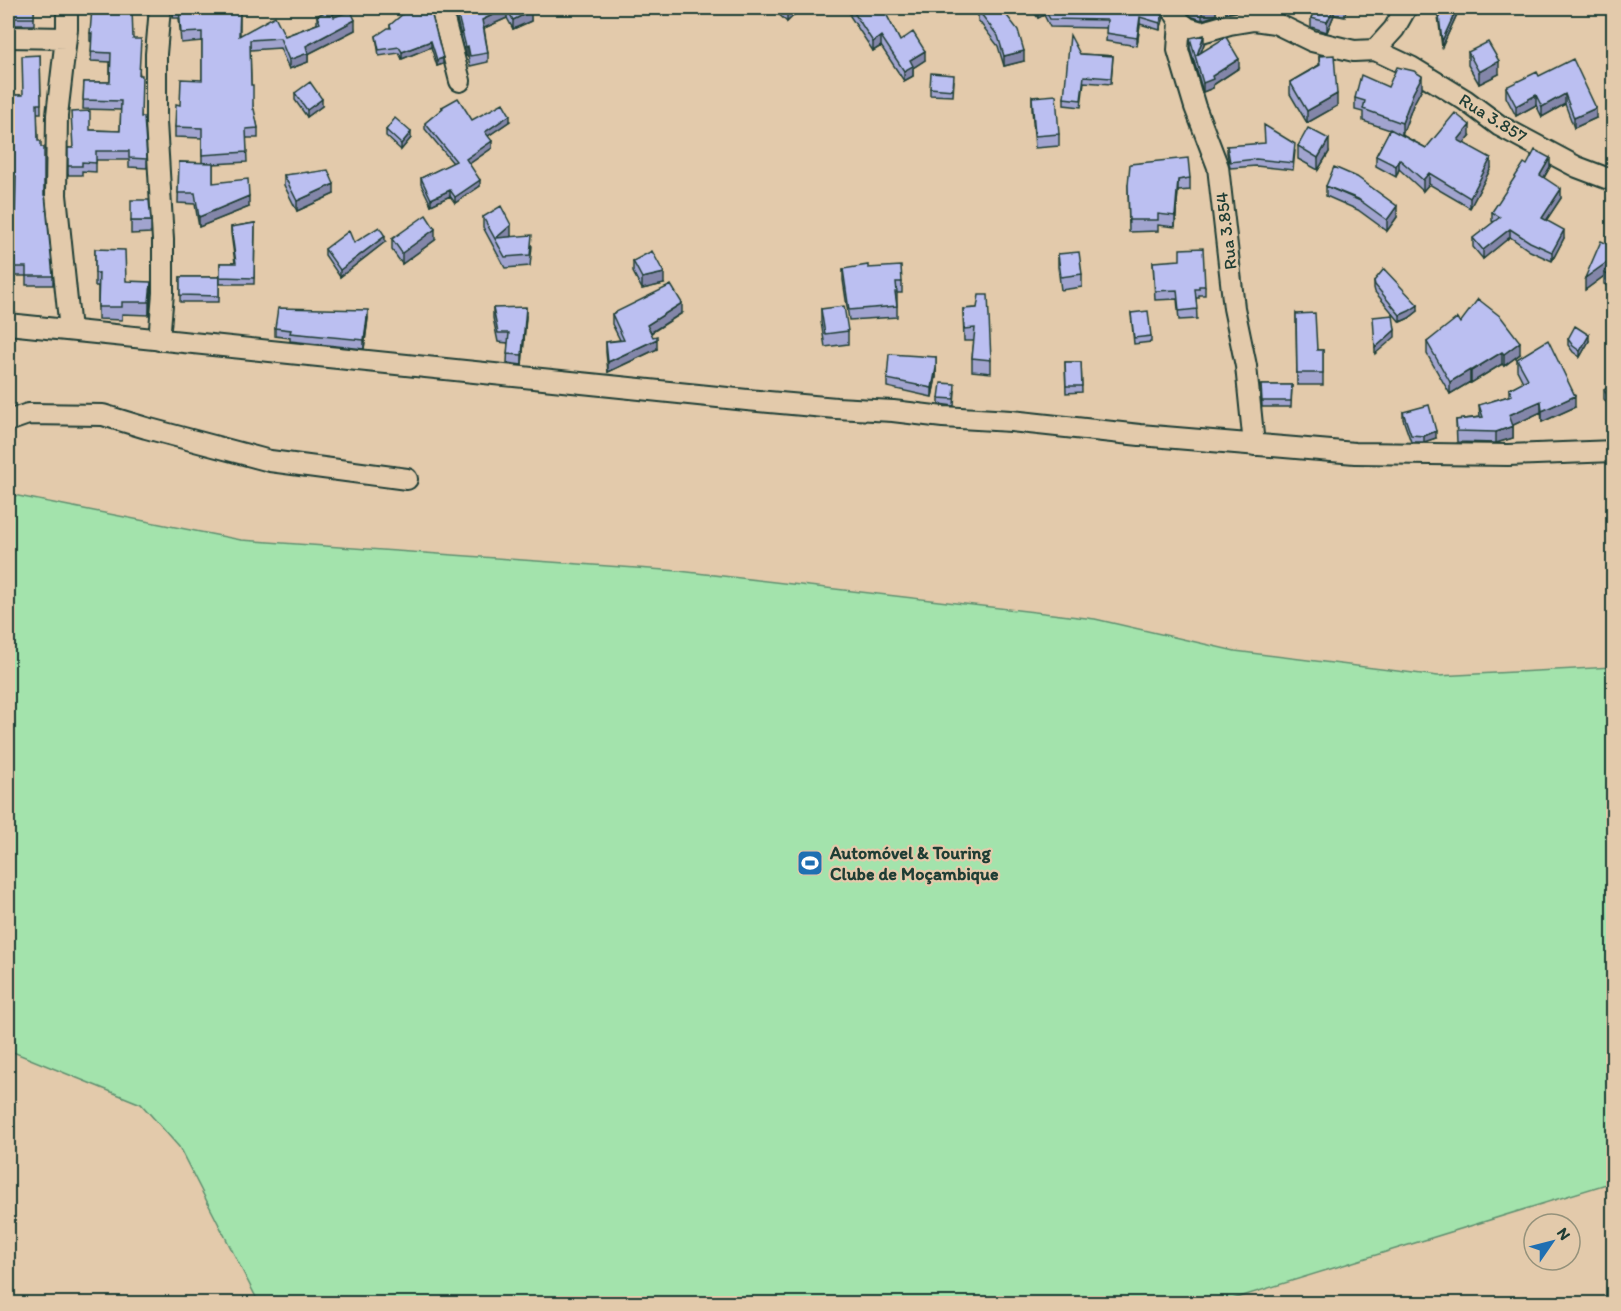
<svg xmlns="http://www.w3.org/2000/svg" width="1621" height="1311" font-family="Itim,sans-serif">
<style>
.green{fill:#a3e3ac;stroke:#619070;stroke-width:1.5}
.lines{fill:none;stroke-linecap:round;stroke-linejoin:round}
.minor-casing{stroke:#1f3d34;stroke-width:24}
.minor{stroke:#e3caab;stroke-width:20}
.wall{fill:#a1a4cf;stroke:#1f3d34;stroke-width:1.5}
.shaded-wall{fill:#8386a9;stroke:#1f3d34;stroke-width:1.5}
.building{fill:#bbbff1;stroke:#1f3d34;stroke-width:1.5}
.labels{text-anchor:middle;stroke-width:4.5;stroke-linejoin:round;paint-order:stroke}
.street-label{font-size:18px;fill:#1f3d34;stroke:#e3caab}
.poi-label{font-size:18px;font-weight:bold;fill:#1f3d34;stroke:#e3caab;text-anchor:start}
</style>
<rect width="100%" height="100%" fill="#e3caab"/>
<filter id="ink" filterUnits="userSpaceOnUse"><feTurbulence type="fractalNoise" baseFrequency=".0167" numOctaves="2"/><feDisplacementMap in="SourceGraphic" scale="12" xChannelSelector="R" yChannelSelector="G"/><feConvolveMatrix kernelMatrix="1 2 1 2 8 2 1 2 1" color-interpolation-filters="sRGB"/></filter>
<g filter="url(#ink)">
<path class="green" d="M8,494L241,540L679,571L1095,619L1235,651L1438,676L1613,667V1182L1220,1303H259L179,1147L141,1104L8,1050Z"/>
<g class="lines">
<g class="minor-casing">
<path id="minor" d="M67,8V29L57,115L56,195L70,330
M441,8L460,81
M1172,8L1180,22L1188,28L1202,32L1230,24L1254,20L1275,23L1312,41L1354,51L1375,50L1411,67L1465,100L1500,126L1577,167L1614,181
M1180,22L1178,50L1195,107L1218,167L1234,308L1246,366L1254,445
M8,37L66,38
M1375,50L1394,29L1406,8
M8,324L747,400L836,408L893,411L943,417L1011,421L1140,435L1355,453L1508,455L1614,451
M159,340L163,293V240L156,122V54L160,8
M8,421L28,414L103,415L146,428L270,461L407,479"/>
</g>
<use href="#minor" class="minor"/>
</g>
<path class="wall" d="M8,8H34V25H8Z
M173,8H240V35L285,36L317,24V16L328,10L327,8H352L351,11L355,30L308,54V62L289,69L280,48L250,50L251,85L253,109L258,128V138H246L247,162L213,164V183L249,207L199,227L195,204L178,203L179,162L202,163V138L175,137V127L180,105L202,80V41L181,43L179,18H173Z
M430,8L443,64L437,66L431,47L402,59L399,53L379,56L376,36L390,28V25Z
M454,8H530L531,21L513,29L507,18L484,28L488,53V62L470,66L468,56H466Z
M772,8H801L787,22Z
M850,8H883L900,41L925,60L913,68V76L904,81L881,46L873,51L850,16Z
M1031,8H1163L1164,17L1160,30L1140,24L1137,46L1106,41L1107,28L1050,27L1044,15L1038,18Z
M1185,8H1216V15L1202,20L1193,17L1189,14Z
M1225,8H1236V11L1226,13Z
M1316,8H1346L1345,17L1334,15L1327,32L1311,27V18Z
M1437,8H1458V12L1442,47Z
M978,10L1024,61L1004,66L998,46L978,20Z
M90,33L133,39L140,75L141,117L147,159V168L129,167V160H96V172L82,171V175H68V148H72L90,130L120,131L121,110L83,109L84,82H110V62L91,61L92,42L90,41Z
M1190,38L1204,44L1201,52L1239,68L1213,85V88L1203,92L1190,48Z
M1468,52L1499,74L1479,84L1468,65Z
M1080,54L1113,56L1111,84L1084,82L1081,107L1064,105V98Z
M40,55L41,113H37L38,141L53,276V285H26V276H14V251H8V221H15L16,186L8,185V140H14L13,119H8V95H23Z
M1319,56L1337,106L1307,123L1290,94V82L1319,65Z
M1539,76L1596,118L1574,128L1565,104L1542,117L1536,105L1516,116L1506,97V87Z
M954,81L953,96L930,95V88Z
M1388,87L1422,88L1413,105L1402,135L1426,148L1470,136L1464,143L1491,168L1470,208L1429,184L1423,191L1399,169L1396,177L1376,166V156L1390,130L1363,121V112L1355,110V98Z
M295,93L322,106L307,117L295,100Z
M1032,97L1059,134V146L1035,148L1032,109Z
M1612,105H1614V124L1612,117Z
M442,107L472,120L510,121L488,136L492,148L469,164L480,186L455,203L450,196L431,205L421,184V178L453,163L425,129V123L442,109Z
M386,130L411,138L401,150L386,136Z
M1227,146L1295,151L1293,170L1256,166L1230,168L1227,153Z
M1298,146L1329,152L1318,170L1298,159Z
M1527,165L1550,167L1544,178L1561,198L1546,220L1564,238L1552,261L1530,251L1510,237L1483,259L1473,247V238L1494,222L1492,221V212Z
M308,173L334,194L297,211L284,185V175Z
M1190,178V190L1178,191L1175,227L1158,225V231L1129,232L1128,185Z
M1326,186L1397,217L1387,231L1358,210L1326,196Z
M483,217L511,236V237L532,246L530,266L505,268L483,227Z
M131,221H151V233L131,234Z
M255,223L254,284H220V263H235L231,233V227Z
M392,239L435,240L402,264L392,250Z
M385,242L340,277L325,255V249L354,243Z
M1614,247V289L1604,284V276L1585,290Z
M95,249L126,281L151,294L149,315L122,314V320L98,319V286H95Z
M1058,254L1082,274V287L1061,290L1058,267Z
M633,261L664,284L642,289L633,272Z
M1153,262L1205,286V295H1199V298H1196L1197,319L1179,320L1177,299L1155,300Z
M868,268L902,282V293H897V317L849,320L843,280V269Z
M180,277H219V302H180Z
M1374,281L1418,311L1409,318L1400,322L1375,292L1374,288Z
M493,308L526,316L522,365L507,363L508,343L498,342L493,318Z
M977,308L991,360V373L972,371V358L974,341H964L963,309Z
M821,309L848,331V344L825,347L821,322Z
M682,313L651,333L657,349L608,372L606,352V342L620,340L612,324V314Z
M1131,313L1151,336V342L1134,344Z
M1296,314L1317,350H1323V385H1297Z
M368,318L364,349L290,341V338L275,336V328Z
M1460,323L1520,354L1504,366L1502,364L1471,383L1470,382L1450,394L1427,354V342Z
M1568,339L1589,341L1580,357L1573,352L1568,345Z
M936,357V377L932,397L887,387V379Z
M1517,359L1575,407L1542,422L1541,412L1513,425V438L1496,443L1457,442L1456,420L1480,417L1479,405L1509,396V389L1523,382L1517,370Z
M1065,362H1081L1082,392L1066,393Z
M1614,384V412L1604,399V390Z
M1261,385H1292L1291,407H1262Z
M955,391L954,406L939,404V398Z
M1403,412L1436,438L1424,442H1411L1403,419Z"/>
<path class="shaded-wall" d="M345,8H352V11L333,20V14Z
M507,8V18L482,29V20Z
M792,8H801L787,22V13Z
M1044,8V15L1038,18V11Z
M1216,8V15L1202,20V12Z
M1334,8V15L1327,32V22Z
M1457,8H1458V12L1442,47V41Z
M1556,8H1568L1556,12Z
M1164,10V17L1160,30V23Z
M531,11V21L513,29V20Z
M1140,17V24L1137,46V38Z
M355,20V30L308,54V62L289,69V60L306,46Z
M1204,35V44L1197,63V55Z
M881,36V46L873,51V42Z
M431,41V47L402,59V52Z
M468,46V56H466V47Z
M925,51V60L913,68V76L904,81V71L910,60Z
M1024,51V61L1004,66V56Z
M443,58V64L437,66V60Z
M1239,59V68L1213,85V88L1203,92V83L1212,76Z
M1499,61V74L1479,84V72Z
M1422,76V88L1413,105L1402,135V123L1413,93Z
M1337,94V106L1307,123V111Z
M1565,94V104L1542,117V107Z
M1536,95V105L1516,116V106Z
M322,99V106L307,117V110Z
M1596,108V118L1574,128V118Z
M510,115V121L485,138V132Z
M1470,125V136L1458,150V140Z
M411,132V138L401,150V144Z
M1329,139V152L1318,170V158Z
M492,141V148L466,166V159Z
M1491,158V168L1470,208V198Z
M1550,158V167L1540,184V175Z
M1399,159V169L1396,177V166Z
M1429,173V184L1423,191V180Z
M480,180V186L455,203V197Z
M1178,180V191L1175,227V216Z
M334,184V194L297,211V201Z
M1561,189V198L1542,227V218Z
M450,190V196L431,205V199Z
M249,196V207L199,227V217Z
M1397,206V217L1387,231V220Z
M511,225V236L499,246L496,238Z
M435,229V240L402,264V253Z
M1510,229V237L1483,259V250Z
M1564,230V238L1552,261V252Z
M385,236V242L340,277V270Z
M1613,258L1604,273V276L1585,290V278Z
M664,273V284L642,289V278Z
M151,282V294L149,315V302Z
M682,303V313L647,335V325Z
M1418,305V311L1409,318L1400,322V315Z
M526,307V316L522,365V355Z
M368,310V318L364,349V340Z
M1395,330V337L1375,354V348Z
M1589,335V341L1580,357V351Z
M657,339V349L608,372V362Z
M1520,342V354L1504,366V354Z
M1502,352V364L1471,383V371Z
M936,368V377L932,397V388Z
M1470,370V382L1450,394V382Z
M1575,396V407L1542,422V411Z
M1541,401V412L1509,427V415Z
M1513,426V438L1496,443V432Z
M1436,431V438L1424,442V436Z"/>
<path class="building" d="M8,8H34V18H8Z
M92,8H132L133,39H141L139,75H142L141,117H144L147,159L129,158V151H96V163L82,162V166H68V148H73L71,112L90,111V130L120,131L121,101L83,100L84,82H110L111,53L91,52L92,33H90Z
M173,8H240L239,36L275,16L285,36L320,23L317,16L330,9L334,17L351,11L355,20L306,46L308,53L289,60L280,38L250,40L251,85H253V109H254L258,128L246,129L247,152L202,155V128L175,127L176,104L180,105L181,79L202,80V32L181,33L179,8Z
M330,8H345L333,14Z
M410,8H430L443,58L437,60L431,41L402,52L399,47L379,50L376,36L388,28H391L390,25Z
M456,8H530L531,11L513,20L507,8L482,20L488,53L470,56L468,46L466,47Z
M781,8H792L787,13Z
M851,8H883L900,41L913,32L925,51L910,60L913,66L904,71L881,36L873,42Z
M982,8H1001L1018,30L1024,51L1004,56L998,36L978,10Z
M1044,8H1163L1164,10L1160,23L1140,17L1137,38L1106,33L1107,20L1050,19Z
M1191,8H1216L1202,12L1193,10Z
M1316,8H1334L1327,22L1311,18Z
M1438,8H1457L1442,41Z
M1070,35L1080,54L1113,56L1111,78L1084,76L1081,100L1064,98Z
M1204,35L1197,55L1226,37L1239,59L1212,76L1213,79L1203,83L1190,38Z
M1488,42L1499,61L1479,72L1468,52Z
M40,55L41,104H37L38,141H41V147H44V195H45L53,276H26V267H14V242L8,241V221H15L16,176H8V140H14L13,110H8V95H23L22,56Z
M1334,55L1337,94L1307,111L1290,82L1320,65L1319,56Z
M1573,59L1596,108L1574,118L1565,94L1542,107L1536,95L1516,106L1506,87L1537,72L1539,76Z
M1397,67L1414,71L1422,76L1413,93L1402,123L1363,109L1365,101L1355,98L1361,75L1388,87Z
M931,73L954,75L953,90L930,88Z
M310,82L322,99L307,110L295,93Z
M1056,95L1059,134L1035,136L1032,97Z
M458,98L472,120L503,103L510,115L485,132L492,141L466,159L480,180L455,197L450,190L431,199L421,178L456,161L425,123L443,108L442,107Z
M1455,113L1470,125L1458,140L1491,158L1470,198L1429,173L1423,180L1399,159L1396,166L1376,156L1390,129L1426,148Z
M395,118L411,132L401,144L386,130Z
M1264,125L1295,144L1293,163L1256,159L1230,162L1227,146L1265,143Z
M1308,128L1329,139L1318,158L1298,146Z
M1535,150L1550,158L1540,175L1561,189L1542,218L1564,230L1552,252L1530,242L1510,229L1483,250L1473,238L1500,217L1492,212L1524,163L1527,165Z
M1188,158L1190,178L1178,180L1175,216L1158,214V220H1129L1128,185L1130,164Z
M179,162L213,163V183L248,179L249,196L199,217L195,193H178Z
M1334,167L1357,177L1397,206L1387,220L1358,199L1326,186Z
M328,170L334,184L297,201L284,175L308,172V173Z
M131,200H149L151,221H131Z
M501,206L511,225L496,238L532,235L530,255L505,257L483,217Z
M426,215L435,229L402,253L392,239Z
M255,223L254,278L220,277V263H236L231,227Z
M379,227L385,236L340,270L325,249L349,231L354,243Z
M1601,241L1614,247V278L1604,273L1613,258L1585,278Z
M1203,248L1205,286H1199V289H1195L1197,309L1179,311L1177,290L1155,291L1153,262L1180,260V249Z
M95,249L125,250L126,281L151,282L149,302H122V307H98L99,273H95Z
M652,251L664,273L642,278L633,261Z
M1079,252L1082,274L1061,277L1058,254Z
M868,265V268L901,266L902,282H896L897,292H895L897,306L849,310L843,269Z
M1384,269L1418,305L1409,311L1400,315L1375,285L1374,281Z
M180,277H219V296L180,295Z
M671,285L682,303L647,325L653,337L657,336V339L608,362L606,342L624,340L612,314Z
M979,295H988L991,360L972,358L975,328L964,329L963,309L977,308Z
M1478,299L1501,317L1520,342L1504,354L1502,352L1471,371L1470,370L1450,382L1427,342L1457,318L1460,323Z
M844,306L848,331L825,334L821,309Z
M526,307L522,355L507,354L509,333H498L493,308Z
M278,308L368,310L364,340L290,333L291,330L275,328Z
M1148,311L1151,336L1134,338L1131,313Z
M1315,313L1317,350H1323V373H1297L1296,314Z
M1393,315L1395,330L1375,348L1373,317Z
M1575,326L1589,335L1580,351L1573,346L1568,339Z
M1548,340L1575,396L1542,411L1541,401L1509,415L1513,426L1496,432L1457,431L1456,420L1483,417L1479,405L1512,395L1509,389L1528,379L1517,359Z
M889,354L936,357V368L932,388L887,379Z
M1065,362H1081L1082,386H1066Z
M941,383L955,384L954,399L939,398Z
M1614,384V404L1604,390Z
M1261,385H1292L1291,401H1262Z
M1429,405L1436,431L1424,436L1411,435L1403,412Z"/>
</g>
<defs>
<g id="stadium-square" transform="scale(1.35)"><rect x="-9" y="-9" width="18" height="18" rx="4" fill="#1f6fb2" stroke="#e3caab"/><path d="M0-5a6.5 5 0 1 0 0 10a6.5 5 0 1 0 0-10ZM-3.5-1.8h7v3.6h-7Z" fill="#fff"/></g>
</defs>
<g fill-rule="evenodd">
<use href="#stadium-square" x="810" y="863"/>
</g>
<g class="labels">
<g class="street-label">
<text transform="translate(1493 118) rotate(32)" y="6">Rua 3.857</text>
<text transform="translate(1226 231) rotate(-97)" y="6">Rua 3.854</text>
</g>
<g class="poi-label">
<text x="830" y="859">Automóvel &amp; Touring<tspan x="830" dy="21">Clube de Moçambique</tspan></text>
</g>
</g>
<rect width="1621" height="1311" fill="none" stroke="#e3caab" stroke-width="30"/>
<rect x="15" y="15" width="1591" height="1281" fill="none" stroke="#1f3d34" stroke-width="2" filter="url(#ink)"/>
<g transform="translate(1552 1242) rotate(55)"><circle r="28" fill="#e3caab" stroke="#95927b" stroke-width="1.5"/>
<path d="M0-4.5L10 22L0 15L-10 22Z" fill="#1f6fb2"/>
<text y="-9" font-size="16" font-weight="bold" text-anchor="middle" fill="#1f3d34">N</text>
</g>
</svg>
